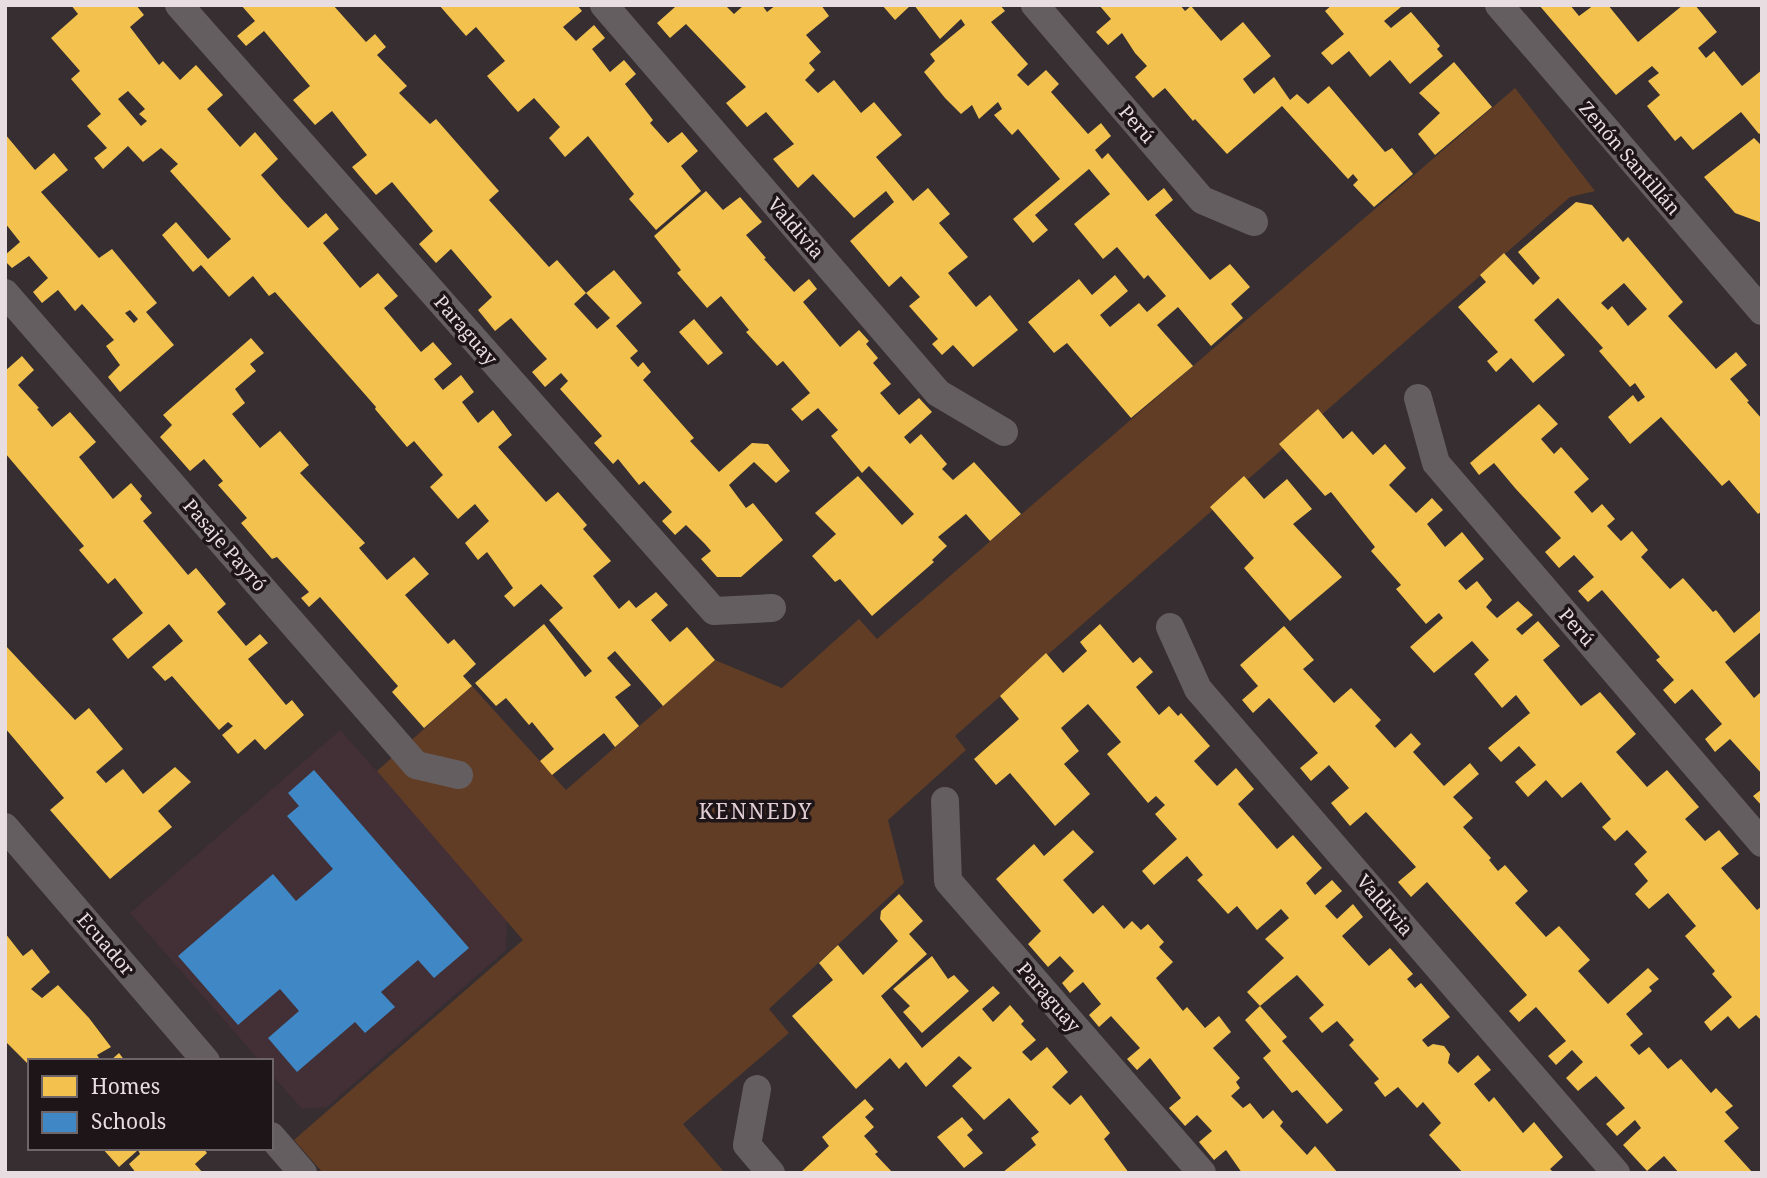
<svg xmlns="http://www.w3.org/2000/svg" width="1767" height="1178" font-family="'Noto Serif',serif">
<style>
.built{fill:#432f36}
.green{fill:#613d26}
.homes{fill:#f2c14e;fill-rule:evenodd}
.schools{fill:#3f88c5}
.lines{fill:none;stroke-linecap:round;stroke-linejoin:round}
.street{stroke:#645e60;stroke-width:28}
.labels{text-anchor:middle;stroke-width:7;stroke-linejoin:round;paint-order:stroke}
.street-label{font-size:19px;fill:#e8dde1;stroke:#1d1518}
.neighbourhood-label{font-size:21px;letter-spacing:2px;fill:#e1cdd4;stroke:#1d1518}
</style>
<rect width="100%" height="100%" fill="#362e31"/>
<path class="built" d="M340,730L507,916L506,950L327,1107L302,1109L271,1074V1061H260L130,913Z"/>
<path class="green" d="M1515,88L1595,191L1570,197L955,736L966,750L888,820L904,883L769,1009L789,1033L683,1124L725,1173H323L294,1140L523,940L377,771L472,686L566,790L715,660L782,688L859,619L877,639Z"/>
<path class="homes" d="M71,5H119L120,7L136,5L144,15L130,27L159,65L163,61L180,80L196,65L223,95L207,109L240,147L255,132L278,159L261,175L280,197L308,228L326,213L339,229L323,243L360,288L378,273L398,296L384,308L421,352L433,342L452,364L434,379L443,390L461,375L474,392L462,402L478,423L493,410L512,435L498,447L546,502L558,492L587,525L583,529L611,561L593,576L619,609L629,600L636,608L656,592L668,605L651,620L670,642L687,627L715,660L663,706L615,651L607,658L631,685L615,697L639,726L615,747L604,733L552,775L540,761L554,749L532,722L529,725L506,698L496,706L475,683L544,624L585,677L592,671L549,620L563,608L541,584L514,607L504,596L513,588L487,552L478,560L465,543L489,521L475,504L458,519L430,487L443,475L414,441L407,447L375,409L376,407L275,292L269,296L253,276L229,297L201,265L193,272L162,235L176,222L208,259L231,239L170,171L178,164L161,148L143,162L128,146L103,169L94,158L107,148L87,126L101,114L71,79L80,71L51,38L78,14ZM128,91L145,109L139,114L147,121L141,126L118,99Z
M241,5H333L366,42L375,34L386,47L377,55L407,86L399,93L430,124L436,119L499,191L489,200L549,267L557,260L586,293L574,304L597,329L610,318L586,293L614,270L642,303L616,326L638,351L630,358L638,367L643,362L651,372L643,380L694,438L690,441L719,472L752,443L768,444L790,471L776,483L754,462L729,485L746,508L753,503L783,540L741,577H717L701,559L711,551L705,544L686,525L675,535L662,521L672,512L644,481L639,485L618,459L613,464L594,443L602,436L560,389L568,381L561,373L545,387L532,372L547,359L531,341L511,318L495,331L478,310L492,297L451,249L436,263L419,244L433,231L392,182L376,195L352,167L367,155L332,111L315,125L293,100L310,86L264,31L246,46L237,36L255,21Z
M439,5H577L582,11L563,27L576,41L594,25L605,38L592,49L610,72L624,60L636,74L625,84L653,120L650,123L668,143L682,132L698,151L681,166L701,191L656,230L629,199L634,194L588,136L565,157L549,138L560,127L534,98L518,112L487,76L505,61L476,27L466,36Z
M673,5H725L734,14L744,5H762L767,12L776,5H821L829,16L806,35L821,52L809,63L815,70L805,80L818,93L834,80L861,113L874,102L902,135L876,157L913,201L928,188L950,214L939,223L968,257L948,273L976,307L990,295L1018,330L973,367L953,345L942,355L932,344L938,339L909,306L920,297L901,276L889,287L850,241L894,202L886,191L854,218L813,174L798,188L773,159L794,144L766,112L747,127L726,103L746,87L686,24L670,38L657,23L675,7Z
M882,5H911L895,20Z
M914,5H1000L1005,11L991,22L1028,64L1017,75L1028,86L1046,70L1059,84L1051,92L1088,134L1101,123L1111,136L1095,150L1102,159L1108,153L1148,201L1164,188L1173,200L1155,215L1210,280L1230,264L1250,287L1231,304L1243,318L1211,346L1178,307L1157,325L1193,366L1131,418L1067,343L1054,353L1028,322L1079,279L1092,295L1115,275L1128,291L1100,315L1110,327L1139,303L1147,312L1166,296L1148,275L1144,279L1117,247L1103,259L1074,224L1110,194L1089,169L1035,215L1048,230L1033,243L1013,219L1060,179L1018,129L1012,135L994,115L1002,109L998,102L979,119L972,105L961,114L945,98L924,72L935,61L930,54L965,25L961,19L940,39Z
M1099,5H1180L1185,11L1191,6L1221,41L1243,22L1271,56L1243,79L1254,94L1274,77L1290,100L1297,94L1308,104L1329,86L1385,152L1392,148L1413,174L1374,207L1353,185L1358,180L1353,174L1348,179L1282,106L1227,154L1195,119L1193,121L1165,88L1153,98L1135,77L1147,66L1135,53L1122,33L1108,45L1096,32L1111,19Z
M1332,5H1400L1401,7L1384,21L1391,28L1411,12L1440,46L1437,49L1443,56L1410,84L1390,60L1370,77L1349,51L1332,65L1321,53L1344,34L1325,11Z
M1539,5H1570L1579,16L1594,5H1608L1638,42L1683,5H1695L1717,32L1698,48L1706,58L1714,51L1742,86L1762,70V132L1759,134L1741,112L1693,150L1681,136L1675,141L1647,106L1660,95L1648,81L1659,73L1652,66L1616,95Z
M1454,62L1492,107L1435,155L1418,134L1440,113L1419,93Z
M5,134L35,170L54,153L68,170L41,192L99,258L112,249L157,303L146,312L174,345L120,392L108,377L120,365L106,346L114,340L82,304L75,311L58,290L42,303L33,292L48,278L29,256L12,268L5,261V255L20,242L5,223ZM130,310L138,319L134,323L125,313Z
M1754,138L1762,146V223L1735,213L1704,177Z
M706,191L723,210L740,197L762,222L746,235L766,258L764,259L794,292L809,279L817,289L803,302L840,347L859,330L869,341L866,344L878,358L873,363L891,384L880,393L899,415L919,398L932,412L904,437L910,444L921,434L947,464L942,469L953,480L974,462L1021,514L990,541L966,514L938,537L947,546L932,560L934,562L872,616L840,579L835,582L812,556L836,534L815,513L858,476L902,525L914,514L869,466L862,473L831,436L838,430L818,408L802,421L791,409L810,393L783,361L777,366L746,332L749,330L721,296L707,308L677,273L681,270L654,236Z
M1576,202L1592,205L1623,242L1628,237L1683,302L1668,316L1716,369L1736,352L1747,365L1730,379L1749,401L1747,402L1762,419V511L1758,514L1729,480L1722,486L1661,417L1630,444L1608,417L1633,395L1638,402L1645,397L1635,383L1630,387L1599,351L1603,348L1558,298L1534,320L1565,355L1533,383L1511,358L1496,372L1487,361L1498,352L1458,307L1486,282L1480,275L1504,253L1533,285L1540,278L1518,252ZM1624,283L1647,309L1628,326L1612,306L1608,310L1601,303Z
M694,319L723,353L708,365L679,332Z
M251,338L264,353L250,364L256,371L235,389L245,403L232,414L260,448L280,431L309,465L300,473L365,543L359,548L387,580L414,557L429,574L405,595L448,644L454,639L476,664L463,676L472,686L424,728L392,692L398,686L320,597L309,607L301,598L309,592L277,557L272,559L241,523L247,518L218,485L223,481L204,459L190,471L160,437L172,425L163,415Z
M22,356L34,370L18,385L39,408L37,409L52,427L70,412L96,442L79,457L113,499L131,483L142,496L140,499L152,513L143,521L188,575L196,568L226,604L217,612L246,646L260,634L268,643L248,659L286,705L292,700L304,715L265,750L255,739L238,754L222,735L233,726L228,722L219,730L172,676L165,681L152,667L183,641L169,624L128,659L112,639L143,613L115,578L108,584L79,550L84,546L5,453V371Z
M1539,404L1558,424L1541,439L1554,454L1561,447L1589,479L1574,492L1592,513L1602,504L1615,519L1607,526L1621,541L1632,531L1648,550L1641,557L1670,589L1683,578L1713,612L1716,610L1734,633L1762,609V631L1725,662L1754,698L1762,691V774L1730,739L1715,752L1705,739L1722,724L1692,689L1675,704L1663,690L1674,680L1656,660L1660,657L1602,590L1588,602L1578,591L1594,577L1574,555L1559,568L1545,552L1561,538L1515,488L1494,463L1479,475L1470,463Z
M1318,409L1343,439L1352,431L1373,455L1385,444L1406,468L1389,485L1416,513L1432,498L1443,510L1427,524L1445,547L1462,532L1484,559L1458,581L1466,590L1477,581L1492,600L1486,607L1497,618L1518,601L1533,615L1516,629L1522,635L1538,621L1560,646L1543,660L1581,706L1600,692L1636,734L1616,752L1647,787L1667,770L1699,807L1685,819L1705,841L1719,830L1739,854L1721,868L1757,910L1762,906V1021L1756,1015L1739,1029L1728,1016L1711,1031L1704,1022L1732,997L1712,974L1715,971L1685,936L1696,926L1668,893L1649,909L1635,894L1648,881L1634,864L1647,852L1627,830L1615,841L1602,827L1611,819L1581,782L1562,798L1546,780L1528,797L1515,782L1536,765L1519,746L1501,762L1488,748L1530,713L1516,695L1502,708L1474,674L1489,660L1472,641L1434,673L1410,647L1443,618L1439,613L1426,624L1396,589L1401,585L1371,551L1375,547L1331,492L1325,496L1279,444Z
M1244,476L1264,499L1287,479L1312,509L1293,524L1342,577L1290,621L1244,568L1254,558L1210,507Z
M1100,624L1133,663L1140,657L1153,672L1136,687L1159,715L1169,706L1178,716L1181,713L1210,746L1194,761L1217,786L1236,768L1254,789L1238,804L1277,849L1293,835L1322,868L1306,883L1315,895L1332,880L1342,891L1325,906L1337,919L1353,904L1363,917L1342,936L1369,966L1390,948L1413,974L1407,979L1415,988L1421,983L1450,1017L1422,1040L1428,1047L1433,1044L1444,1046L1450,1054L1448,1063L1458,1073L1478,1055L1491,1070L1474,1084L1489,1102L1494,1097L1523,1133L1534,1122L1563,1157L1550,1169L1554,1173H1481L1479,1171L1477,1173H1463L1429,1135L1441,1123L1423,1102L1417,1108L1398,1087L1385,1097L1374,1083L1379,1079L1349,1045L1354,1040L1337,1021L1322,1033L1309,1018L1324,1005L1297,975L1260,1006L1247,992L1284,958L1265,939L1289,918L1281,909L1257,930L1237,906L1228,914L1197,880L1203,875L1187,856L1154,885L1142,871L1177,839L1155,814L1165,805L1156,796L1148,803L1107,754L1121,742L1088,704L1061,728L1079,751L1064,764L1090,794L1055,826L1010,773L996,785L974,759L1019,719L1000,696L1046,653L1063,673L1087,651L1080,642Z
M1284,626L1314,660L1303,669L1334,703L1351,688L1381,720L1375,726L1395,748L1411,733L1421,744L1413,752L1444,786L1470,763L1479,774L1453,797L1473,818L1463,827L1491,858L1489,860L1498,871L1505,865L1528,891L1515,903L1546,937L1559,926L1590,960L1578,971L1608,1004L1648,968L1659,979L1649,987L1652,991L1626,1014L1643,1034L1630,1045L1639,1055L1649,1047L1668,1069L1681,1059L1711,1093L1716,1088L1733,1106L1725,1112L1739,1128L1724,1141L1753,1173H1679L1664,1156L1647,1171L1623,1145L1641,1128L1635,1120L1617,1136L1606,1124L1625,1108L1596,1076L1578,1091L1566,1078L1583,1062L1572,1050L1556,1065L1548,1056L1566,1041L1536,1007L1519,1022L1509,1011L1527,995L1427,882L1411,897L1398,882L1416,867L1366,812L1350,826L1331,803L1349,788L1329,765L1311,781L1300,768L1318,753L1269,698L1253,713L1242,700L1258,686L1240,665Z
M5,645L75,720L89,708L123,749L96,772L106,783L123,769L143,794L175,767L191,782L158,811L172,827L110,879L50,810L64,798L5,728Z
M1762,789V806L1753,796Z
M1073,830L1094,852L1063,880L1093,914L1103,905L1124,929L1132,921L1141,930L1148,924L1164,942L1159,947L1173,962L1156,978L1183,1011L1187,1007L1205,1028L1219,1016L1231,1032L1213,1048L1240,1078L1236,1082L1240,1088L1231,1096L1243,1108L1250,1103L1263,1119L1273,1110L1283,1122L1280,1126L1307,1155L1315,1146L1338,1173H1242L1226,1150L1214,1160L1199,1142L1212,1131L1197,1115L1185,1126L1169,1108L1181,1098L1150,1058L1137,1070L1127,1059L1140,1048L1111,1016L1099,1027L1089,1015L1101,1004L1083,982L1070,993L1062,983L1074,971L1060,956L1048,967L1028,944L1041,931L996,879L1034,844L1044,856Z
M899,894L923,921L909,934L927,954L881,996L922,1048L993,986L1000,993L982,1009L993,1022L1010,1005L1024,1021L1021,1024L1036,1040L1022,1052L1031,1061L1047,1047L1068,1072L1052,1087L1070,1105L1081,1095L1110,1133L1104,1139L1129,1173H1002L1036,1145L1031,1138L1039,1132L1009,1098L984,1120L952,1086L972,1068L959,1056L926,1087L906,1062L899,1069L890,1058L856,1089L792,1016L833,980L819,963L838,945L863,975L898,941L880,919L881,911Z
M5,933L23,956L32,949L50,972L31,989L42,998L58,985L89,1018L111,1047L97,1055L101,1061H30V1066L5,1041Z
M932,956L948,979L954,975L969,991L922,1033L903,1012L910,1006L893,989Z
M1260,1006L1287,1037L1282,1041L1343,1110L1327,1124L1297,1090L1292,1093L1263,1058L1271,1051L1245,1020Z
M119,1053L125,1061H110Z
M865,1099L874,1109L865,1117L874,1127L864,1136L878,1152L875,1154L893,1173H800L829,1146L822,1137Z
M962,1117L973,1130L967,1135L983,1153L964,1168L937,1137Z
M102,1148H203L207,1153L195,1164L203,1173H136L129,1164L140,1154L138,1150L119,1167Z"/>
<path class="schools" d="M314,770L469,948L434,978L418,960L381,992L395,1007L365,1033L355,1022L297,1072L268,1038L299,1011L280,989L238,1025L178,956L273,874L296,901L333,869L287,816L299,806L288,793Z"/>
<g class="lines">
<path class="street" d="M179,5L714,611L772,608
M604,5L938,393L1004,432
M1035,5L1202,200L1254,222
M1499,5L1762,311
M5,293L416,765L459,775
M1418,398L1436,463L1762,843
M1170,627L1198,689L1616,1173
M945,801L948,881L1202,1173
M5,827L206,1061
M757,1089L747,1145L771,1173
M271,1136L303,1173"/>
</g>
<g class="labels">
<g class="street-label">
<text transform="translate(1137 124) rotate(49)" y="7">Perú</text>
<text transform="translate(1630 158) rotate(49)" y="7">Zenón Santillán</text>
<text transform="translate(796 228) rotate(49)" y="7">Valdivia</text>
<text transform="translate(466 330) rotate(49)" y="7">Paraguay</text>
<text transform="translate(225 545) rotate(49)" y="7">Pasaje Payró</text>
<text transform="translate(1577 627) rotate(49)" y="7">Perú</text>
<text transform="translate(1385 905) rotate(49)" y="7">Valdivia</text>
<text transform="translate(106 944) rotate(49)" y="7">Ecuador</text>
<text transform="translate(1049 997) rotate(49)" y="7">Paraguay</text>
</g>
<g class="neighbourhood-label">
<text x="756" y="819">KENNEDY</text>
</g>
</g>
<rect width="1767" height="1178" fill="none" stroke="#e8dde1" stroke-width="14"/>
<rect x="28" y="1059" width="245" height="91" fill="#1d1518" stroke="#6e6568" stroke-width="2"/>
<rect x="42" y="1076" width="35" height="21" fill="#f2c14e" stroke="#6e6568" stroke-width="2"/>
<text x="91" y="1094" font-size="21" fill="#e8dde1">Homes</text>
<rect x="42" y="1112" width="35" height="21" fill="#3f88c5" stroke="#6e6568" stroke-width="2"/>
<text x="91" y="1129" font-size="21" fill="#e8dde1">Schools</text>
</svg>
